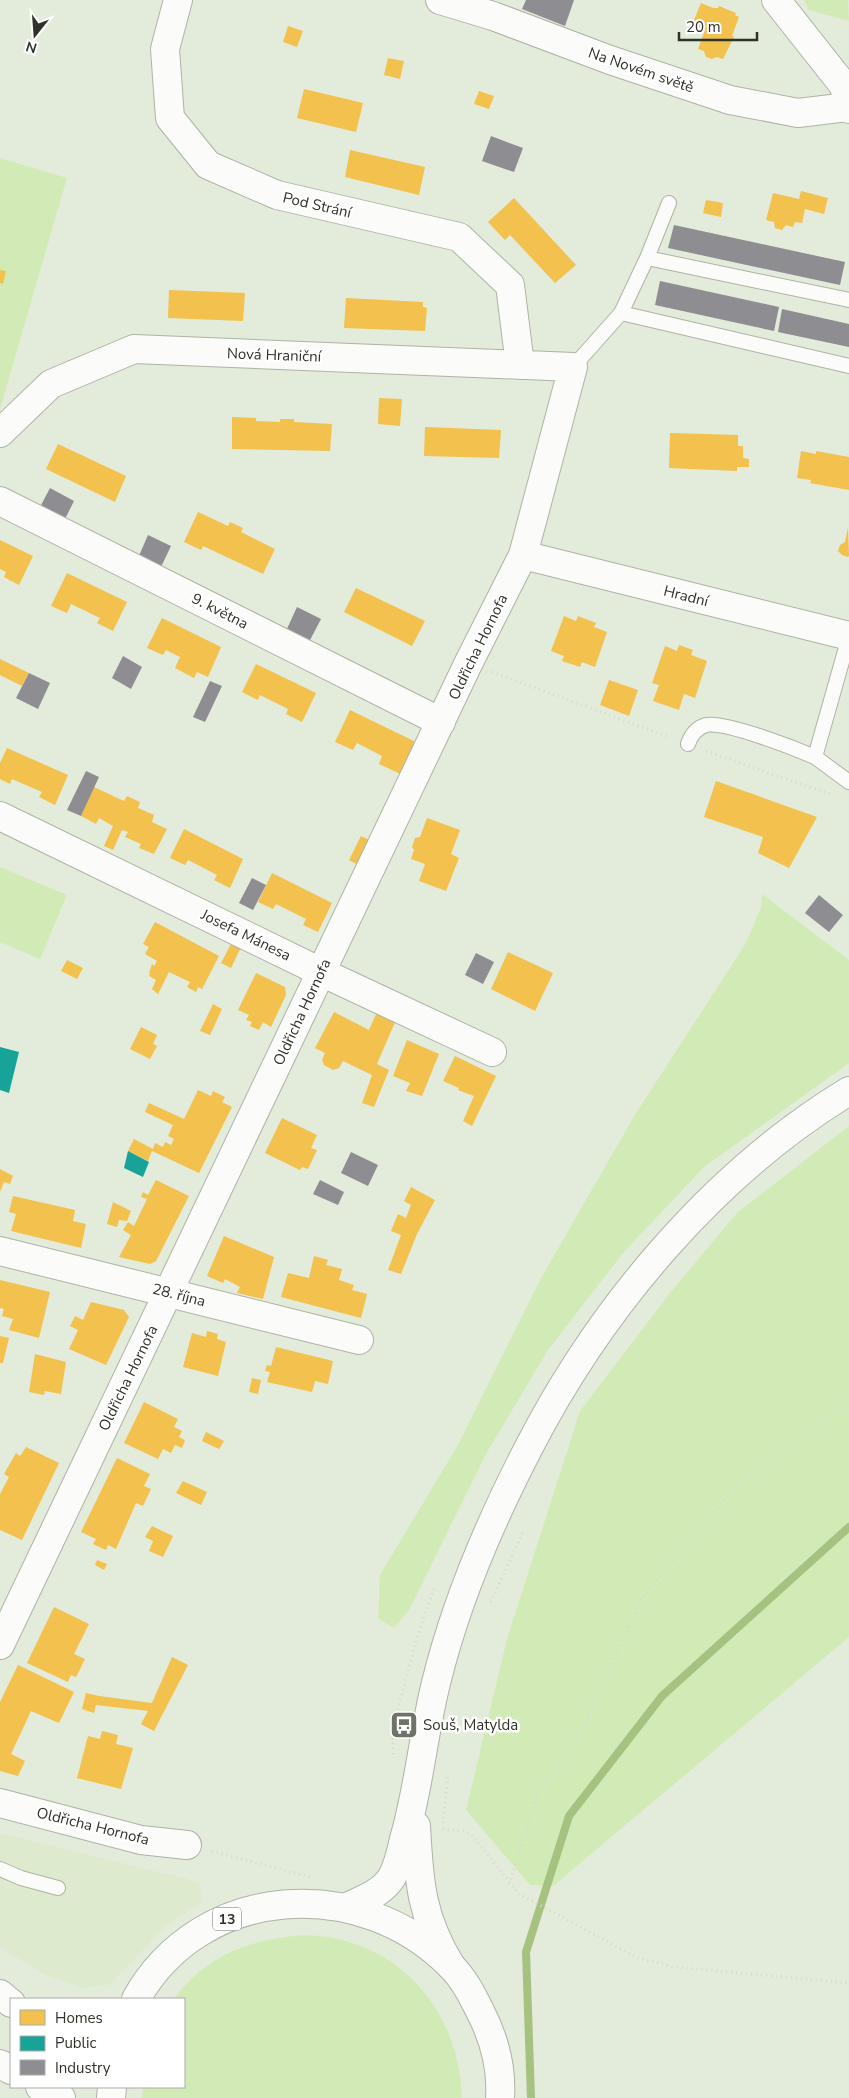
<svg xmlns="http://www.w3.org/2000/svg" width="849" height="2098" font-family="'Nunito Sans',sans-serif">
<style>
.built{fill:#ddeace}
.green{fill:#d2ebb6}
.homes{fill:#f2c14e}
.public{fill:#17a398}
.industry{fill:#8d8d92}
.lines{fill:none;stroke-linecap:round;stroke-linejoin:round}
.stream{stroke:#a5c280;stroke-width:8}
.lane-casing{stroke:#adb3a6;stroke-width:16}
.street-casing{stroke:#adb3a6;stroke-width:30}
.secondary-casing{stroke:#adb3a6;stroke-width:30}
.highway-casing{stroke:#adb3a6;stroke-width:30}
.path{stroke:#d6d9d3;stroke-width:3;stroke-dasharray:1 4;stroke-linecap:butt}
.lane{stroke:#fbfcf9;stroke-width:14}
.street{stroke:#fbfcf9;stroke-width:28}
.secondary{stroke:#fbfcf9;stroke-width:28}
.highway{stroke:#fbfcf9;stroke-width:28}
.labels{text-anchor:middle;stroke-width:5;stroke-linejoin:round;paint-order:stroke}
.shield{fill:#fff;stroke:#6d7068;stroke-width:1}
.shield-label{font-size:14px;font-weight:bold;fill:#2e3328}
.street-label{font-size:15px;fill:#2e3328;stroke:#fff}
.poi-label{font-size:15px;fill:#2e3328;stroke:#fff;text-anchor:start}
</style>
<rect width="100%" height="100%" fill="#e3ebda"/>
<path class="built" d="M0,1833L199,1882L202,1902L164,1927L111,1984L84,1988L46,1975L7,1952L0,1945Z"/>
<path class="green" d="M804,0H848L849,21L809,10Z
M0,158L67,178L0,409Z
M0,867L67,895L40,959L0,942Z
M762,894L849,960V1063L704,1167L623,1253L548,1350L487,1452L409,1610L394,1628L378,1618L380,1575L458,1445L540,1280L636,1113L746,943L761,908Z
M849,1126V1637L553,1886L530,1885L466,1810L507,1639L580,1411L670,1293L737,1213Z
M304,1935C319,1936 334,1937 349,1942C419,1963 460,2027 462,2098H142L143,2087H184V1999H174C206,1955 251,1939 304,1935Z"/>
<path class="homes" d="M701,3L713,8H718L719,6L736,13L735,15L739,17L732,36L734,37L723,59L717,57L712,59L706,57L704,51L698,49L705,30L692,25Z
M288,26L303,31L297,47L283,42Z
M388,58L404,61L400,79L384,75Z
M304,89L363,103L356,132L297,118Z
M479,91L494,96L489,109L474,104Z
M350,150L425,167L419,195L345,177Z
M801,191L828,198L824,214L805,209L802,223L795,222L793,227L786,225L782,230L775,228L774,222L766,220L773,193L799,199Z
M514,198L576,265L555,283L510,235L505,240L488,222Z
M706,200L723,203L721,217L703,213Z
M0,270L6,271L3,284L0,283Z
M169,290L245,293L243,321L168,318Z
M346,298L423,302V307L427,308L425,331L344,328Z
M379,398L402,399L400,426L378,424Z
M232,417L256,418V421L280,422V419H294V422L332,424L330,451L232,449Z
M425,427L501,430L499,458L424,456Z
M670,433L738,435V446H743V458L749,459V467H737V471L669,468Z
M58,444L126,476L115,502L46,469Z
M801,451L816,454V451L849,457V490L810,483L811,480L797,478Z
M198,512L228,526L230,522L243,528L241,532L275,549L263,574L203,546L201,550L184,542Z
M848,527L849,556L848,557L842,555L838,551L840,545L845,542Z
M0,540L33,556L19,585L4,577L6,572L0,569Z
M67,573L127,602L113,631L97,623L100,618L71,604L67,613L51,606Z
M356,588L425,621L412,646L344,612Z
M564,616L576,621L578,616L596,623L594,627L607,632L595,667L582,662L580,667L562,661L564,656L551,651Z
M162,618L221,647L208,677L197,672L194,678L175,668L180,657L166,650L163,655L147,648Z
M679,645L693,650L691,655L707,661L695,698L684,694L679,710L653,701L659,685L652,683L665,646L677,651Z
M0,659L29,673L22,686L0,675Z
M256,664L316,693L302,722L286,714L288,709L260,695L258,700L242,692Z
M609,680L638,690L629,716L600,705Z
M350,710L424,746L409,778L379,764L382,756L357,743L353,750L335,742Z
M7,748L68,775L55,805L39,797L42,792L12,779L10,784L0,779V763Z
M716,781L817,817L789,868L758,853L763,837L704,817Z
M94,787L124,801L127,796L140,802L138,808L154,815L152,822L167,829L154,854L139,848L141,844L125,837L128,832L122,830L113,850L104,846L113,826L99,818L96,824L81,816Z
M427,818L460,830L451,854L459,858L446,891L419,881L425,864L411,859L414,850L412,847L415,838L420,837Z
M184,829L243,859L230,888L214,880L217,875L188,860L185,865L170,858Z
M361,836L374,842L362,867L349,860Z
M272,873L332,903L318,932L303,925L306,919L276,904L273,909L258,902Z
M155,922L219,956L202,989L198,987L196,992L187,987L190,982L169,972L158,994L152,989L156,980L149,976L150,973H149L152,964L154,966L157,961L145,954L149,947L143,944Z
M232,942L241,947L231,968L221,963Z
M508,952L553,973L535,1011L491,989Z
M67,960L83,968L77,979L61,971Z
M256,973L285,987L286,995L271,1027L263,1022L259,1030L250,1026L252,1022L246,1020L249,1015L238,1010Z
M213,1004L222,1009L210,1035L200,1031Z
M334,1012L369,1030L377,1012L396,1020L377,1064L389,1070L374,1107L362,1103L372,1075L343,1061L339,1068L333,1070L324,1065L322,1060L325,1053L315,1048Z
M141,1027L157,1035L153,1044L157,1046L150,1059L130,1049Z
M407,1040L439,1054L422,1096L406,1091L410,1083L393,1076Z
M455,1056L496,1076L472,1126L463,1121L474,1096L458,1090L459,1088L443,1081Z
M198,1090L211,1096L213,1091L225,1097L222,1102L232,1107L199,1173L152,1151L148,1161L128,1151L134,1139L153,1149L155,1143L163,1147L165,1142L171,1145L174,1139L168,1136L173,1125L145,1112L149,1103L184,1119Z
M282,1118L317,1135L311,1148L317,1150L308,1169L302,1167L300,1170L265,1153Z
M0,1169L13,1176L10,1184L4,1182L0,1192Z
M156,1180L189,1196L156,1261L150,1264L119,1257L131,1235L123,1230L128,1222L134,1226L147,1199L141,1197L143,1192L148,1195Z
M411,1187L435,1200L417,1234L401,1274L388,1270L401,1235L391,1231L398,1214L406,1218L411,1205L404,1201Z
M13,1196L75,1210L73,1221L86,1224L81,1248L11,1231L16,1214L9,1212Z
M113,1202L131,1211L127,1221L119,1220L117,1227L107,1224Z
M224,1236L274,1257L263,1299L237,1293L240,1287L225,1279L223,1283L207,1276Z
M314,1256L328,1260L326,1265L342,1269L339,1280L354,1285L352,1290L367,1294L361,1318L281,1297L288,1273L309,1278Z
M0,1280L50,1292L39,1338L9,1330L13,1319L2,1316L4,1309L0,1308Z
M91,1302L124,1310L129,1317L106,1365L69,1349L78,1330L70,1326L75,1316L83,1320Z
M207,1331L218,1334L217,1339L226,1342L218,1376L183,1367L192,1333L206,1337Z
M0,1336L9,1338L3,1363H0Z
M276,1347L333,1361L328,1384L315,1381L312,1392L267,1382L270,1372L265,1371L267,1365L271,1366Z
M35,1354L66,1362L61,1394L45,1391L44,1395L29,1392Z
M252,1378L261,1380L258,1394L249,1392Z
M144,1402L178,1419L174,1427L182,1431L179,1437L185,1440L182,1448L175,1445L171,1453L163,1449L158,1459L124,1443Z
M206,1432L224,1441L219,1449L202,1441Z
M26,1447L59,1463L22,1540L0,1530V1494L9,1477L4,1474L16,1453L20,1456Z
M117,1458L150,1474L144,1486L151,1489L143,1506L136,1503L116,1549L108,1545L106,1550L93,1544L96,1539L81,1532Z
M183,1481L207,1492L201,1505L176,1493Z
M152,1526L173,1536L163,1557L149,1551L153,1541L145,1537Z
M97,1560L107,1564L104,1570L95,1565Z
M54,1607L89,1624L74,1654L85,1659L76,1677L71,1675L68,1682L27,1663Z
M172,1657L188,1665L154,1731L141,1724L148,1711L96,1705L94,1713L82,1709L86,1693L99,1696L152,1703Z
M18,1665L74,1692L59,1723L31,1711L11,1754L25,1761L18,1776L0,1771V1702Z
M102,1731L118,1735L116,1744L133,1748L121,1789L77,1778L88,1736L100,1739Z"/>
<path class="public" d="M0,1047L19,1052L9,1093L0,1090Z
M128,1151L149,1162L143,1177L124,1168Z"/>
<path class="industry" d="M526,0H574L565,26L522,9Z
M491,136L523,148L514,172L482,161Z
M674,225L845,262L840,285L668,248Z
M660,281L779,307L774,331L655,305Z
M782,309L849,324V347L778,332Z
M50,488L74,501L64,521L39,509Z
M148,535L171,546L160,569L138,558Z
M297,607L321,619L309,642L286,631Z
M123,656L142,667L131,689L112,678Z
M29,673L50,683L38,709L16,698Z
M210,681L222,686L205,722L193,717Z
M86,771L99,777L81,816L67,810Z
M252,878L266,885L253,910L239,903Z
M819,895L843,915L829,932L805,913Z
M476,953L494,962L483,984L465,975Z
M351,1152L378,1165L368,1186L341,1173Z
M320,1180L344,1192L338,1205L313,1194Z"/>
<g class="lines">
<path class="stream" d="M531,2098L526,1952L569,1816L662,1696L849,1527"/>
<g class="lane-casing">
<path id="lane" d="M647,258L669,203
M621,313L647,258L849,300
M573,367L621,313L849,366
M849,637L815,757L849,782
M688,744C691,735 696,728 706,725C725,721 794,748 815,757
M0,1869L21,1878L58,1888"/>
</g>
<g class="street-casing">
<path id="street" d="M178,0L165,49L170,118L208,165L277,195L459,237L510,285L520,365
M440,0L493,16L610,60L730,100L798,113L848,107
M776,0L844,86L849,109
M0,433L51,384L134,349L573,367L523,555L468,664L0,1645
M0,501L441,722
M523,555L849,636
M0,816L321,972L492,1052
M0,1251L359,1340
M0,1803L141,1840L187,1845"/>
</g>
<g class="secondary-casing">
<path id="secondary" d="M416,1826C419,1882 421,1917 451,1966
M347,1907C364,1899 382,1893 392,1877C398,1866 401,1852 404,1839C419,1788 423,1735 436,1683C456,1601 490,1522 529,1447C601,1307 714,1173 849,1091"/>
</g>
<g class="highway-casing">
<path id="highway" d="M0,1994L11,2003
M136,1999C201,1883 361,1874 451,1966C464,1979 472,1995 480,2011C494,2038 502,2068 500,2098
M0,2064L11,2070
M40,2087L61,2098
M111,2098L112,2087"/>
</g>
<path class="path" d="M492,672L669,737
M706,751L830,794
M491,1602L523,1532
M393,1754C391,1730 398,1706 405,1683C413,1650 423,1618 435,1587
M443,1823L448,1774
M443,1829L463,1831L472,1835L519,1894L636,1957L674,1967L849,1983
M212,1851L310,1877
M509,1884L538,1793L585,1723L642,1598L741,1481L849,1403"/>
<use href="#lane" class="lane"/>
<use href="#street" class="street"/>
<use href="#secondary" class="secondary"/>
<use href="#highway" class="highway"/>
</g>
<defs>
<g id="bus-square" transform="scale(1.4375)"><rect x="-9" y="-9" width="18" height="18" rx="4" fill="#6d7366" stroke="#fff"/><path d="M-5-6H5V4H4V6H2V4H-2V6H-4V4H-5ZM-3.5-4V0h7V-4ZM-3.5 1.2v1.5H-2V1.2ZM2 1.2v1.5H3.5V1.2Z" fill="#fff"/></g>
</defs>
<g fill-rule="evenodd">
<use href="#bus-square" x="404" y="1725"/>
</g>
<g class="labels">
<rect class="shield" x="213" y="1907.5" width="28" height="23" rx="4"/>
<g class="shield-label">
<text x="227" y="1924">13</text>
</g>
<g class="street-label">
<text transform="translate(641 70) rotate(19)" y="5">Na Novém světě</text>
<text transform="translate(317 205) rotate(13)" y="5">Pod Strání</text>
<text transform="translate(274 355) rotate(2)" y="5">Nová Hraniční</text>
<text transform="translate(686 596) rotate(14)" y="5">Hradní</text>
<text transform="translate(220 611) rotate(27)" y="5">9. května</text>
<text transform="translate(478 647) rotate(-64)" y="5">Oldřicha Hornofa</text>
<text transform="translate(246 935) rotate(26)" y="5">Josefa Mánesa</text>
<text transform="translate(302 1012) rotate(-65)" y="5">Oldřicha Hornofa</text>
<text transform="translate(179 1295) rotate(14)" y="5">28. října</text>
<text transform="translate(128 1378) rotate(-64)" y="5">Oldřicha Hornofa</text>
<text transform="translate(93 1826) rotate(14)" y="5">Oldřicha Hornofa</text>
</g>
<g class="poi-label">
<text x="423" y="1730">Souš, Matylda</text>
</g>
</g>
<rect x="10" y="1998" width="175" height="90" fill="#ffffff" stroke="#abada9"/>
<rect x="20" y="2010" width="25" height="15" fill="#f2c14e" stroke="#abada9"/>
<text x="55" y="2023" font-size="15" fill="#2e3328">Homes</text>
<rect x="20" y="2036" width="25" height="15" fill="#17a398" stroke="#abada9"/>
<text x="55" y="2048" font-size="15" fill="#2e3328">Public</text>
<rect x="20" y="2060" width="25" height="15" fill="#8d8d92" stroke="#abada9"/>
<text x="55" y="2073" font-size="15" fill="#2e3328">Industry</text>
<g transform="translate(35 35) rotate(197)" stroke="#ffffff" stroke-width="4" paint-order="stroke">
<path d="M0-4L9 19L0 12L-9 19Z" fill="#2e3328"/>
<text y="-8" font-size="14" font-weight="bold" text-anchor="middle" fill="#2e3328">N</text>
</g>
<path d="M679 32v8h78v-8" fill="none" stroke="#2e3328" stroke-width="2.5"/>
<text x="686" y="32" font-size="15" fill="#2e3328" stroke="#ffffff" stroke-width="4" paint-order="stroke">20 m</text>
</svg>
